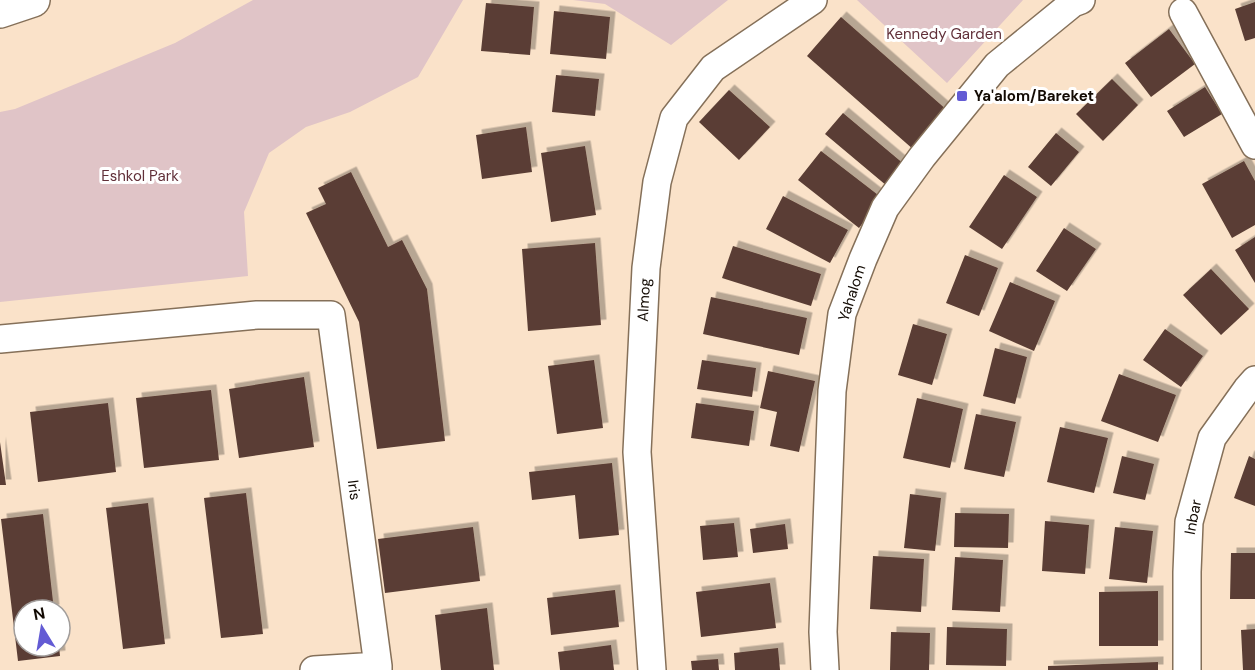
<svg xmlns="http://www.w3.org/2000/svg" width="1255" height="670" font-family="'DM Sans',sans-serif">
<style>
.green{fill:#e0c4c7}
.building{fill:#5a3e34;filter:url(#shadow)}
.lines{fill:none;stroke-linecap:round;stroke-linejoin:round}
.minor-casing{stroke:#857059;stroke-width:30}
.major-casing{stroke:#857059;stroke-width:36}
.minor{stroke:#fff;stroke-width:27}
.major{stroke:#fff;stroke-width:33}
.poi-dot{fill:#635bd4;stroke:#fff;stroke-width:2}
.labels{text-anchor:middle;stroke-width:6;stroke-linejoin:round;paint-order:stroke}
.park-label{font-size:15px;fill:#613039;stroke:#fff}
.poi-label{font-size:15px;font-weight:bold;fill:#130b04;stroke:#fff;text-anchor:start}
.street-label{font-size:15px;fill:#130b04;stroke:#fff}
</style>
<defs>
<filter id="shadow"><feDropShadow dx="5.5" dy="-5.5" stdDeviation="0" flood-color="#0004"/></filter>
</defs>
<rect width="100%" height="100%" fill="#fae2c9"/>
<path class="green" d="M253,0H463L418,77L350,112L306,127L269,153L244,212L248,276L0,302V112L15,109L175,43Z
M573,0H728L671,45L605,4Z
M857,0H1023L947,83Z"/>
<path class="building" d="M1255,2V38L1245,41L1235,9Z
M486,3L534,7L530,55L481,51Z
M554,11L610,17L606,59L550,54Z
M841,17L948,111L914,150L807,56Z
M1169,29L1195,64L1151,97L1125,63Z
M556,75L599,79L595,116L552,112Z
M1112,79L1138,105L1103,141L1076,114Z
M1205,87L1222,114L1184,137L1167,111Z
M729,90L770,127L739,160L699,122Z
M843,113L905,165L887,186L825,134Z
M526,127L532,172L482,179L476,135Z
M1056,133L1079,152L1051,186L1028,167Z
M585,146L596,215L551,222L541,153Z
M821,151L882,198L859,228L798,180Z
M1244,161L1255,181V225L1232,238L1202,184Z
M351,172L388,247L402,240L427,289L445,441L377,449L359,322L306,213L326,204L318,188Z
M1004,175L1037,197L1002,249L969,227Z
M783,196L848,230L830,263L766,229Z
M1064,228L1096,249L1067,291L1036,271Z
M1255,237V283L1235,250Z
M595,243L601,325L528,331L522,249Z
M733,246L821,274L811,306L722,278Z
M965,255L998,268L979,316L946,303Z
M1211,269L1249,309L1221,335L1183,295Z
M1010,282L1055,301L1034,351L989,331Z
M711,297L807,318L799,355L703,334Z
M913,324L947,334L932,385L898,375Z
M1165,329L1203,356L1181,387L1143,360Z
M995,348L1027,357L1015,404L983,396Z
M594,360L603,428L557,434L548,366Z
M702,360L756,368L752,397L697,389Z
M768,371L815,381L799,452L770,446L777,412L760,408Z
M1119,374L1176,395L1158,442L1101,421Z
M304,377L314,447L239,458L229,389Z
M211,390L219,460L144,468L136,398Z
M917,398L963,409L950,468L903,458Z
M108,403L116,472L38,482L30,412Z
M696,403L754,411L749,446L691,438Z
M976,414L1016,422L1004,477L964,469Z
M1060,427L1108,438L1094,493L1047,482Z
M0,442L6,485H0Z
M1122,456L1154,464L1145,500L1113,493Z
M1249,456L1255,459V506L1234,498Z
M612,463L619,535L579,539L575,495L532,500L529,472Z
M246,493L263,634L221,638L204,498Z
M910,494L941,498L935,551L904,548Z
M148,503L165,644L123,649L106,508Z
M955,513L1009,514L1008,548L954,547Z
M43,514L54,610H24V646H59L60,656L18,661L1,519Z
M1045,521L1089,525L1085,574L1042,571Z
M734,523L738,557L703,560L700,526Z
M785,524L788,549L753,553L750,529Z
M473,527L480,581L385,593L378,539Z
M1115,527L1153,531L1147,583L1109,579Z
M1231,553H1255V599H1230Z
M873,556L924,559L921,612L870,609Z
M955,557L1003,560L1000,612L952,610Z
M770,583L776,628L701,637L696,592Z
M615,590L619,627L551,635L547,598Z
M1158,591V646H1099V592Z
M487,608L494,670H441L435,615Z
M947,627L1007,629L1006,666L946,665Z
M1255,629V670H1243L1241,630Z
M891,632L930,633L929,670H890Z
M611,645L614,670H560L558,652Z
M778,648L780,670H735L734,653Z
M718,659L719,670H692L691,661Z
M1158,662V670H1048V666Z"/>
<g class="lines">
<g class="minor-casing">
<path id="minor" d="M1183,12L1255,145
M0,339L257,315H331L378,666
M314,670L378,666V670
M652,670L637,452L646,268L657,182L674,118L713,68L813,0
M825,670L823,632L832,391L842,314L863,259L885,208L922,157L997,65L1073,3L1081,0
M1187,670V572L1189,522L1212,438L1247,389L1255,380"/>
</g>
<g class="major-casing">
<path id="major" d="M0,11L33,0"/>
</g>
<use href="#minor" class="minor"/>
<use href="#major" class="major"/>
</g>
<rect class="poi-dot" x="956" y="90" width="12" height="12" rx="3"/>
<g class="labels">
<g class="park-label">
<text x="944" y="39">Kennedy Garden</text>
<text x="140" y="181">Eshkol Park</text>
</g>
<g class="poi-label">
<text x="974" y="101">Ya'alom/Bareket</text>
</g>
<g class="street-label">
<text transform="translate(852 293) rotate(-72)" y="5">Yahalom</text>
<text transform="translate(644 300) rotate(-87)" y="5">Almog</text>
<text transform="translate(354 490) rotate(82)" y="5">Iris</text>
<text transform="translate(1193 517) rotate(-79)" y="5">Inbar</text>
</g>
</g>
<g transform="translate(42 628) rotate(349)"><circle r="28" fill="#ffffff" stroke="#a19d9b" stroke-width="1.5"/>
<path d="M0-4.5L10 22L0 15L-10 22Z" fill="#635bd4"/>
<text y="-9" font-size="16" font-weight="bold" text-anchor="middle" fill="#130b04">N</text>
</g>
</svg>
